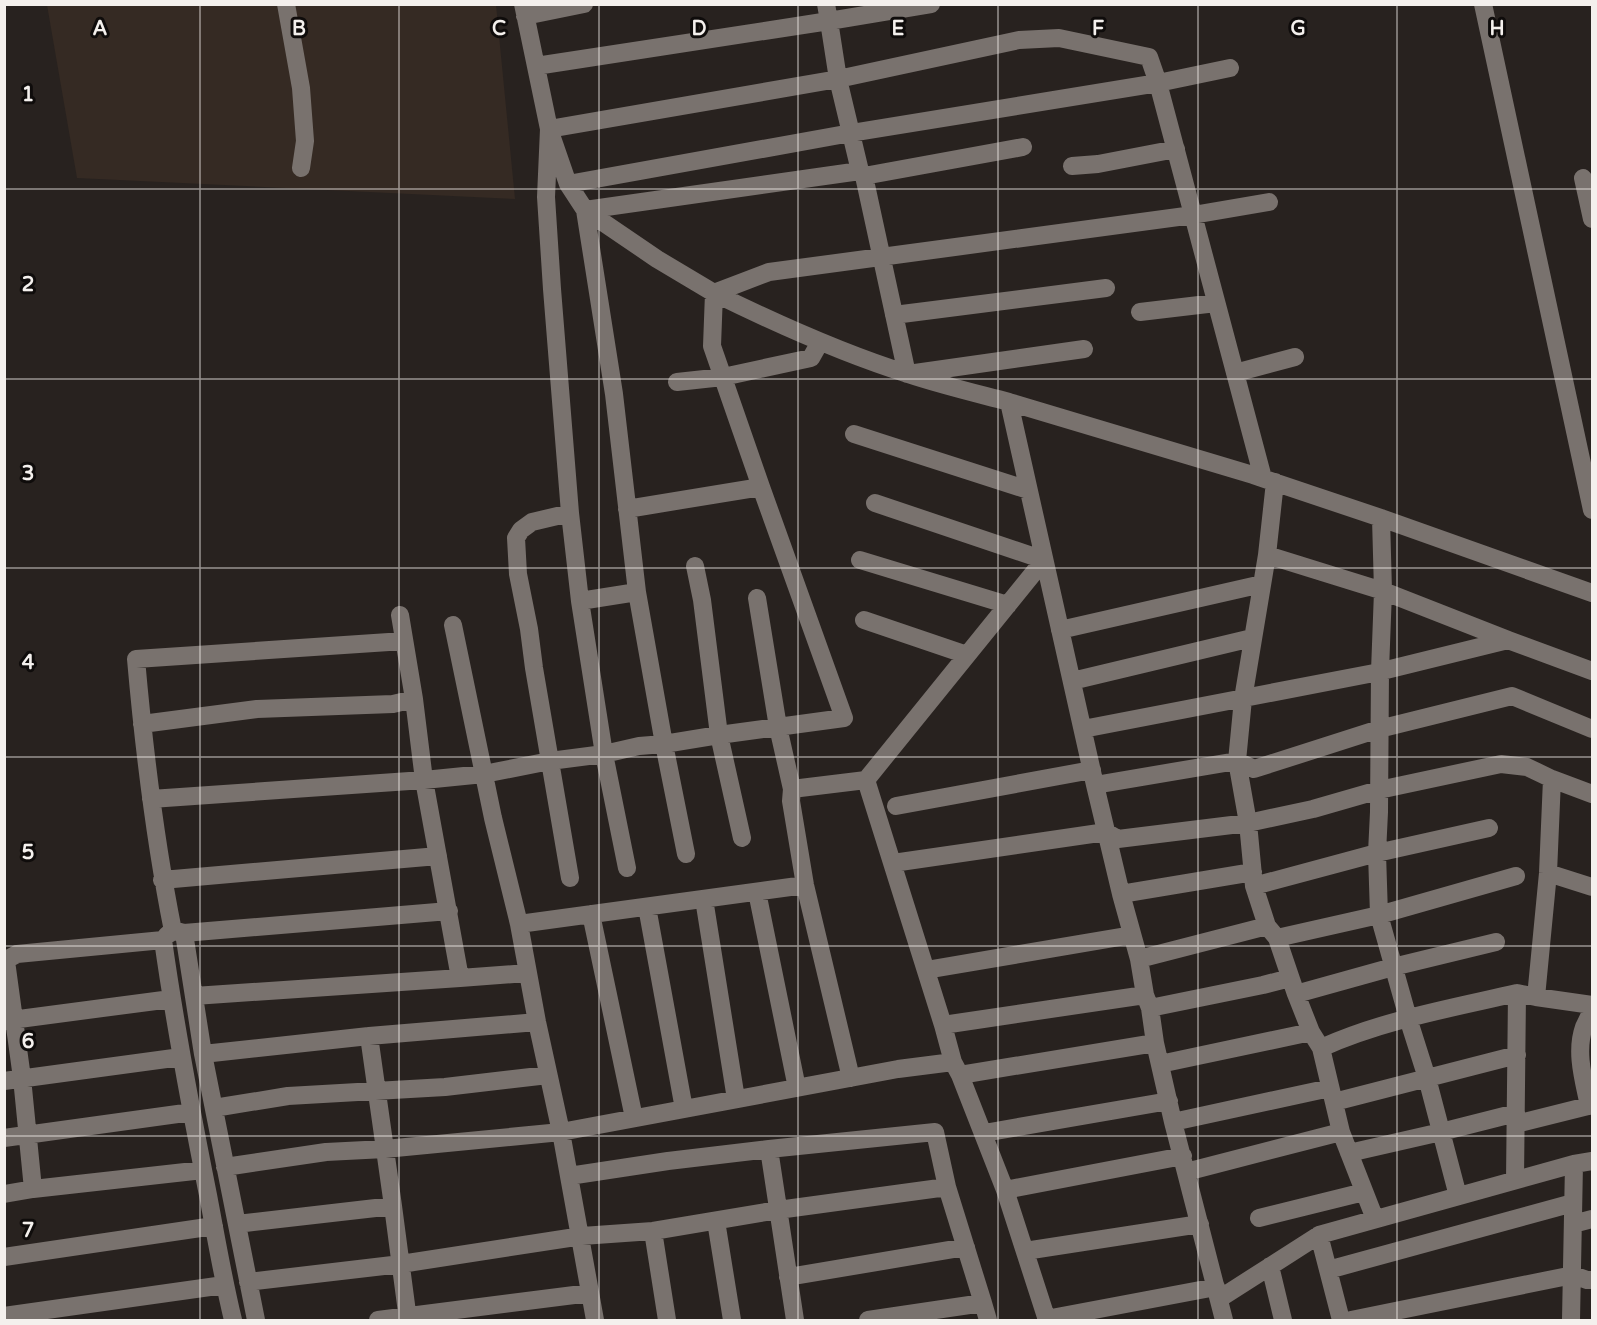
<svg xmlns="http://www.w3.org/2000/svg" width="1597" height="1325" font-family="'Varela Round',sans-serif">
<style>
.built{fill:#352a23}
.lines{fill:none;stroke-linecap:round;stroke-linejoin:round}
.street{stroke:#79726e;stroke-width:18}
.grid{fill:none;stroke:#f4f0ed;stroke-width:1.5;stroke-opacity:0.55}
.grid-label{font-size:20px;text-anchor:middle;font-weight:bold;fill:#f4f0ed;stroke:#0f0c0b;stroke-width:6;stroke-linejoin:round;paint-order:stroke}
</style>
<rect width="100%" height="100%" fill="#28221f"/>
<path class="built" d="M47,5H496L515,199L77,178Z"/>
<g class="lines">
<path class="street" d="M286,4L301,88L305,141L301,168
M523,4L549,129L568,184L585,210L657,259L714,293L712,346L761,487L844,718L719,735L664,744L639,746L604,754L580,601L570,513L552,289L546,197L549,129
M1483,4L1592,510
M525,16L584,4
M536,66L829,21L826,4
M549,129L838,79L1019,40L1059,38L1149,57L1158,83L1230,68
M1072,166L1098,164L1176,149
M864,176L1023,147
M1583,178L1592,219
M568,184L851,133L1158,83L1263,478
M1140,312L1216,303
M894,315L1106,288
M915,373L1084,349
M1235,373L1295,357
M907,374L864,176L860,171L838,79L829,21L931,4
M677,382L723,377L811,358L820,342
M1009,402C975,393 941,385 908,374C841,353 777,324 714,293L769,272L1193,215L1269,202
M854,434L1028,490
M1275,482L1267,555L1243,699L1237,761L1248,823L1254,886L1267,926L1277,938L1296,994L1311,1032L1321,1048L1341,1132L1375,1219
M627,509L761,487
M570,513L532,522L521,530L516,538L518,574L529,629L534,668L570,878
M1381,518L1383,591L1380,671L1379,812L1377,853L1379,915L1408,1018L1427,1078L1458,1196
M1267,555L1383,591L1508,640
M860,560L1008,605
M695,566L702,600L719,735L742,838
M637,592L664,744L686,854
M757,598L778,727L792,789L791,801L805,885L851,1078
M580,601L637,592L614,394L585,210L860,171
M400,615L414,699L424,780L460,978L527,973
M864,620L967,655
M453,625L493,818L519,924L537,1022L561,1132L595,1320
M1060,630L1262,584
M1072,681L1252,638
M142,724L257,709L393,704L414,699
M1083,729L1374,673L1508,640L1592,671
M866,780L943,1025L953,1062
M1095,785L1237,761L1254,769L1379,729L1512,696L1592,729
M792,789L866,780L1044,560L875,503
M151,799L424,780L484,774L550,761L604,754L627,868
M896,806L1092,770
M893,863L1106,832L1118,839L1248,823L1313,809L1379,790L1501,764L1527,767L1552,779L1592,794
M1548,873L1592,887
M162,880L438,856
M1254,886L1377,853L1489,828
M757,892L797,1088
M1121,894L1253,872
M704,899L736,1099
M647,907L684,1109
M591,914L634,1118
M519,924L805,885
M173,931C155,841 144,750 136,659L404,641
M184,933L203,1054L256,1320
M1277,938L1379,915L1516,876
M163,940C175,1025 191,1110 208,1195C216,1237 223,1279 233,1320
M1139,959L1267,926
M4,961L17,954L163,940C169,931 175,930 184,933L449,911
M6,961L22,1078L33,1189
M926,970L1132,935
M1296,994L1393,967L1496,942
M194,996L460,978
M1536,997L1548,873L1552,779
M1150,1008L1263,985L1290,978
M4,1021L171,999
M943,1025L1145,995
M369,1036L393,1206L408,1320
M1321,1048C1383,1020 1452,1008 1517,993L1536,997L1592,1005
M203,1054L369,1036L537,1022
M1160,1064L1311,1032
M960,1075L1155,1043
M4,1081L181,1057
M1334,1102L1517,1055
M1589,1106C1584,1081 1575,1052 1584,1027C1587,1021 1590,1015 1592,1009
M214,1108L288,1096L445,1087L548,1075
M1173,1122L1330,1088
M1516,1124L1592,1105
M984,1133L1169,1101
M4,1138L192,1112
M769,1149L935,1132L947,1187L983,1303
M1349,1153L1441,1132L1516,1113
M225,1167L326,1152L385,1149L561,1132L898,1069L953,1062L960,1075L1005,1190L1047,1320
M1186,1172L1341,1132
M569,1176L668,1161L769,1149L795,1320
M1515,1180L1517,993
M1005,1190L1183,1156
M4,1194L33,1189L203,1170
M1259,1218L1364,1192
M716,1221L732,1320
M237,1224L393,1206
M1573,1224L1592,1219
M653,1231L667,1320
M1025,1251L1200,1224
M4,1257L214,1226
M1270,1266L1283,1320
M1328,1270L1573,1203
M788,1277L966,1247
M248,1282L401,1264L582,1236L653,1231L778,1210L947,1187
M1219,1299L1319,1235
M4,1316L224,1285
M1046,1319L1216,1287
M378,1320L590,1293
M868,1320L983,1303L988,1320
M1224,1320L1173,1122L1155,1043L1150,1008L1145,995L1139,959L1121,894L1095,785L1009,402L1253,475L1381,518L1592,593
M1341,1320L1319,1235L1574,1164L1592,1161
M1351,1320L1573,1275L1587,1280H1592
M1571,1320L1574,1164"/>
</g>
<path class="grid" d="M200,4V1320M399,4V1320M599,4V1320M798,4V1320M998,4V1320M1198,4V1320M1397,4V1320M4,189H1592M4,379H1592M4,568H1592M4,757H1592M4,946H1592M4,1136H1592"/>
<g class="grid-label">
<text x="100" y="35">A</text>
<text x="299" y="35">B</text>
<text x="499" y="35">C</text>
<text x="699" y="35">D</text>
<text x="898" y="35">E</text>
<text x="1098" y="35">F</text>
<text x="1298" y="35">G</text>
<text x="1497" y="35">H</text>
<text x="28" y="101">1</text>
<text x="28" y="291">2</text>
<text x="28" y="480">3</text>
<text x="28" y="669">4</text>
<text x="28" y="859">5</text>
<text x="28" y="1048">6</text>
<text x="28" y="1237">7</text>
</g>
<rect width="1597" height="1325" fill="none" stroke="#f4f0ed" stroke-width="12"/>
</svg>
